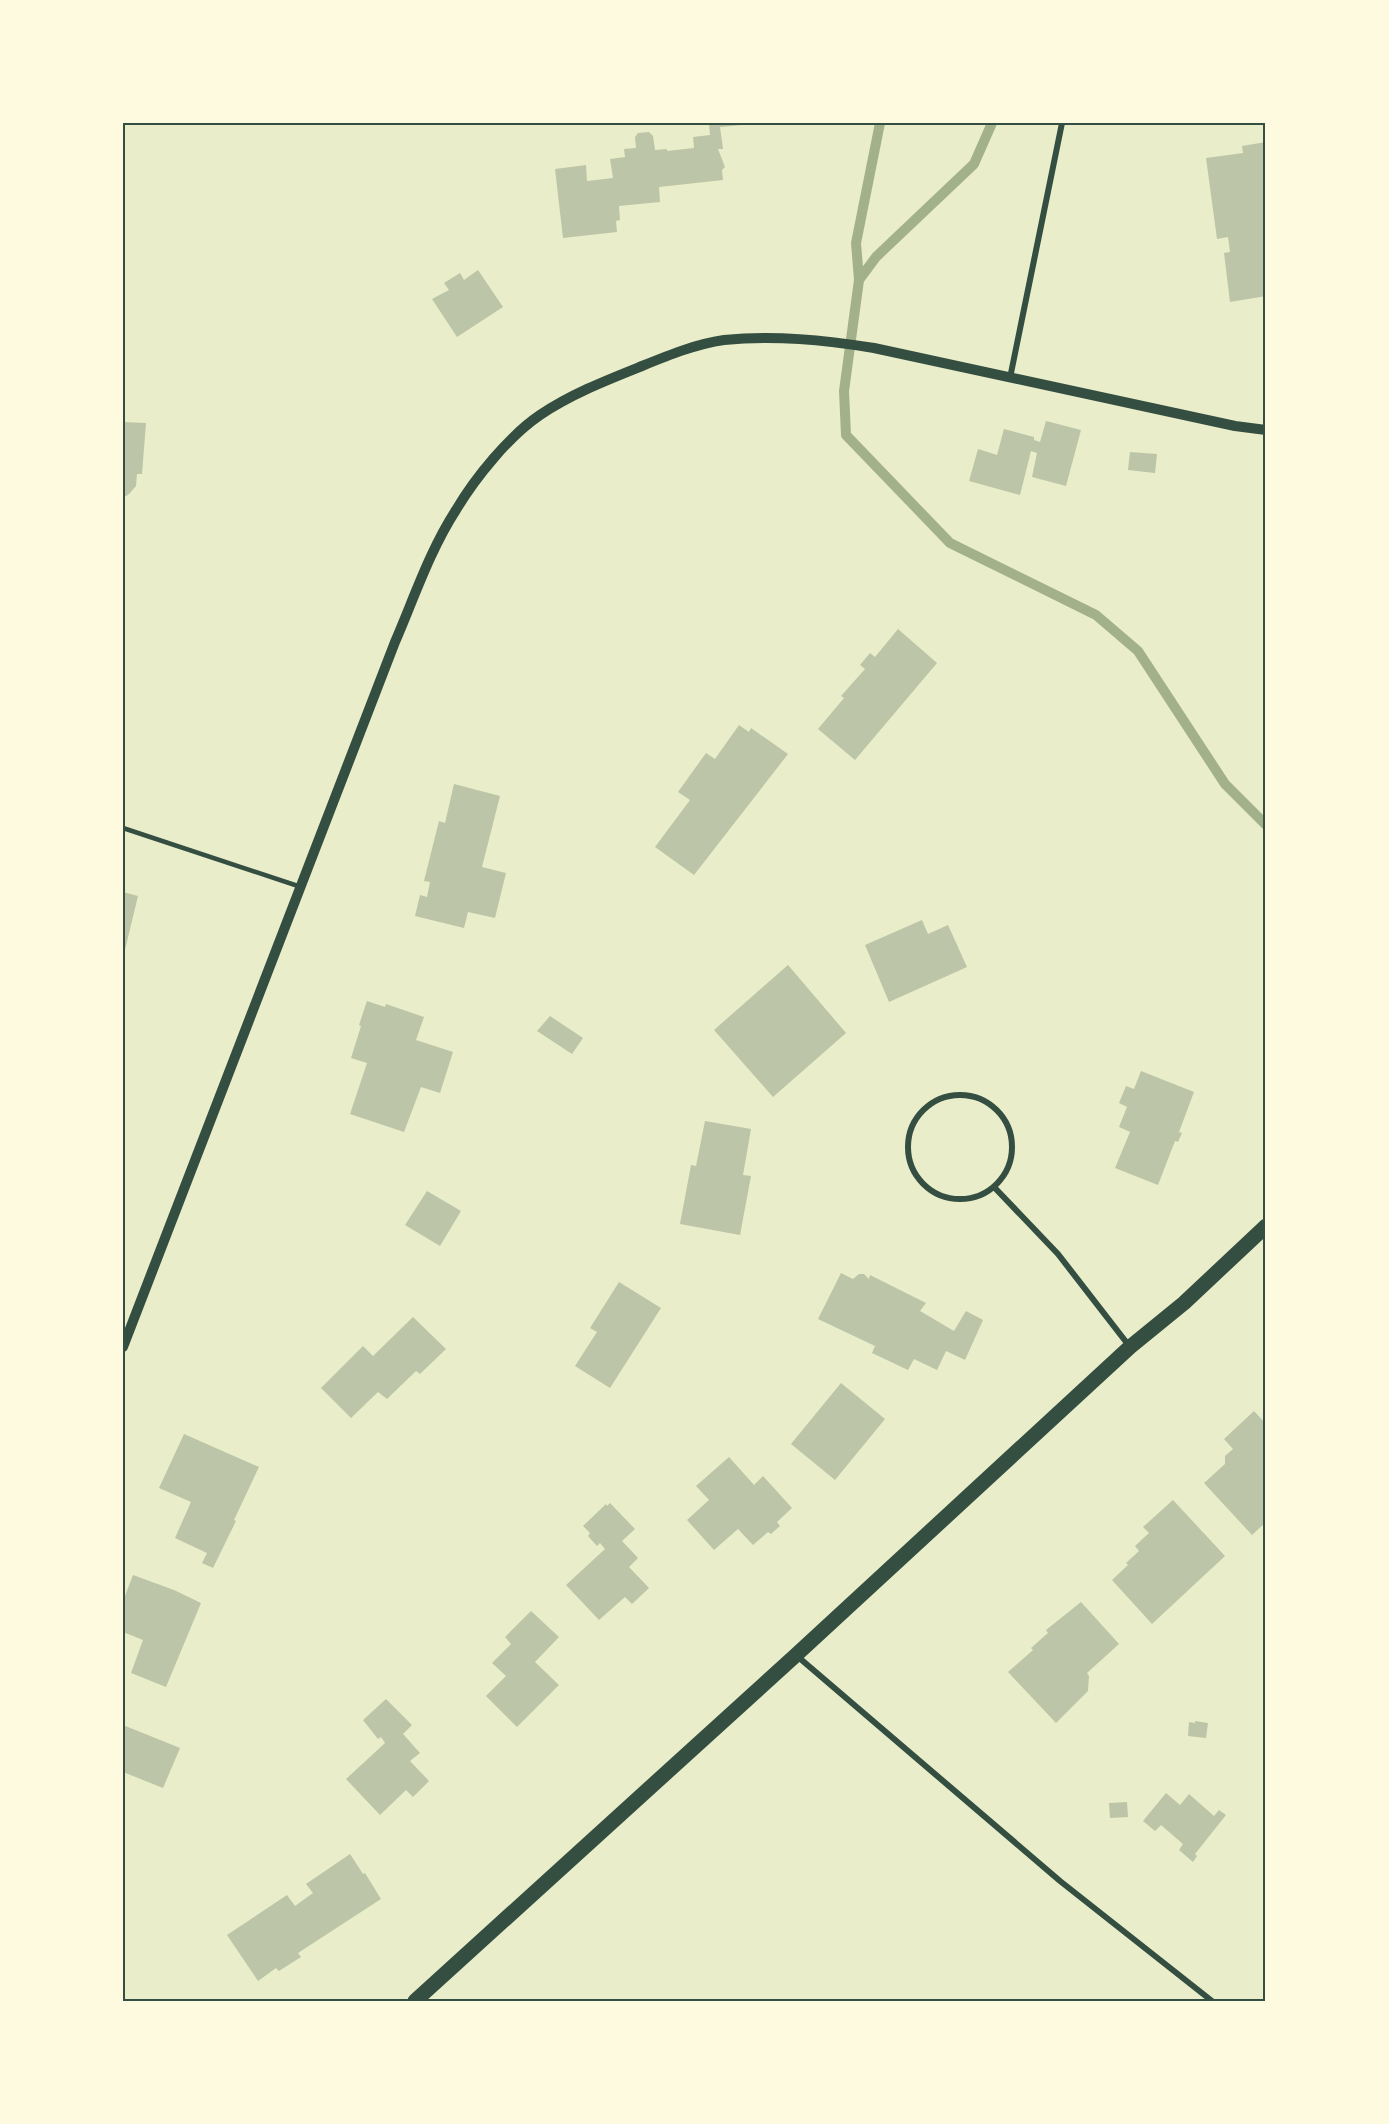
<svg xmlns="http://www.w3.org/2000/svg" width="1389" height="2124" font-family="Karla,sans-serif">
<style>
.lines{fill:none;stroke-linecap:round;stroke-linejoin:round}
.stream{stroke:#a3b18a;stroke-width:10}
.building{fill:#bcc5a7}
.service{stroke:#344e41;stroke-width:4.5}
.minor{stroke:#344e41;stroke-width:6}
.tertiary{stroke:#344e41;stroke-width:10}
.primary{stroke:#344e41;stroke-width:15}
.neatline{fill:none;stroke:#344e41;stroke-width:2}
</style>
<rect width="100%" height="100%" fill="#e9edc9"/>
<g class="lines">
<path class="stream" d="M880,123L856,243L859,280L844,391L846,435L950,543L1096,615L1138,651L1225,784L1266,825
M859,280L876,257L974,164L992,123"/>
</g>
<path class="building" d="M709,123H742V125L720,127L723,149H718L725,167L722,170L723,180L659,187L660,202L619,206L620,220L616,221L617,232L563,238L555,169L586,165L587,181L613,178L610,159L625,157L624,149L636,148L635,137L638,133L649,132L653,136L655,150L667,149V151L694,148L693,137L710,135Z
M1266,142V296L1230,302L1224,253L1230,252L1228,237L1217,239L1206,158L1243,153L1242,146Z
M478,270L503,307L457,337L432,299L449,290L444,283L460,273L464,280Z
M1046,421L1081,430L1066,486L1032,477L1037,453L1031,451L1020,495L969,481L978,449L997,455L1004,429L1034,437V440L1040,442Z
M123,422L146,423L142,474H137L136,486L129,494L123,498Z
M1130,452L1157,454L1155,473L1128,470Z
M898,629L937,663L855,760L818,729L844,698L841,696L865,669L860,665L870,653L875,657Z
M739,725L749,732L751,728L788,754L694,875L655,847L690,800L678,792L706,753L715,759Z
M454,784L500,796L482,867L506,873L495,918L468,912L464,928L415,916L420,895L427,897L430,882L424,881L439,821L445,823Z
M123,892L138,896L124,954H123Z
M922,920L928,934L948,925L967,967L889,1002L865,945Z
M788,965L846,1033L773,1097L714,1030Z
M367,1001L385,1007L386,1004L424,1017L416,1040L453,1052L440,1093L421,1087L404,1132L350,1114L367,1063L351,1058L361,1026L359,1025Z
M550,1016L583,1038L572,1054L537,1031Z
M1141,1071L1194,1092L1179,1132L1182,1133L1178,1142L1175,1141L1158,1185L1115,1168L1130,1132L1119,1127L1127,1107L1119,1103L1126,1086L1134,1089Z
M705,1121L751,1129L743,1175L751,1176L740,1235L680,1224L691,1165L696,1166Z
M427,1191L461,1211L440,1246L405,1225Z
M841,1273L853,1279L859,1274H864L869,1279L870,1275L926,1303L920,1311L954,1331L966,1311L983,1320L965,1360L946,1351L937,1370L914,1359L908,1370L872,1353L875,1346L818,1319Z
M619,1282L661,1308L610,1388L575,1366L597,1332L590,1328Z
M413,1317L446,1349L420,1374L416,1371L387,1399L378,1392L351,1418L321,1388L363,1346L373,1356Z
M841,1383L885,1419L835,1480L791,1444Z
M1254,1411L1266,1424V1522L1252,1535L1204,1483L1225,1464V1456L1233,1449L1224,1439Z
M184,1434L259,1467L234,1520L236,1521L213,1568L202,1563L207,1553L175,1538L191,1502L159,1488Z
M729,1457L754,1485L763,1476L792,1508L777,1522L780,1526L771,1534L768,1532L753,1545L738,1529L714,1550L687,1520L709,1500L696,1486Z
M1173,1500L1225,1556L1152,1624L1112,1580L1128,1565L1126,1563L1139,1551L1135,1546L1149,1533L1143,1527Z
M610,1503L635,1529L622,1541L638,1558L629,1567L649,1588L632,1604L625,1597L599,1620L566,1585L605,1549L600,1543L597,1546L588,1536L590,1533L583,1526L606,1504L607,1506Z
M133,1575L174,1590L201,1603L166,1687L131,1673L143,1640L123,1632V1601Z
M1081,1602L1119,1644L1087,1673L1089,1676L1088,1691L1056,1723L1008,1672L1033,1650L1031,1648L1048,1633L1046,1630Z
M531,1611L559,1637L535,1662L559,1685L517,1727L486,1696L506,1676L492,1663L511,1644L505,1637Z
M386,1699L412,1725L403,1734L420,1753L410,1761L429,1781L413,1797L406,1790L380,1815L346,1779L385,1743L381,1737L378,1739L363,1720Z
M1195,1721L1208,1723L1206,1738L1188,1736L1189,1722L1195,1723Z
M123,1725L180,1748L163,1788L123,1772Z
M1166,1793L1180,1805L1189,1794L1214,1816L1219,1810L1226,1815L1195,1854L1197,1856L1193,1862L1179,1850L1183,1844L1161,1825L1155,1831L1143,1821Z
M1127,1802L1128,1817L1110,1818L1109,1803Z
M350,1854L363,1874L365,1873L381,1899L298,1953L301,1957L279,1971L276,1968L258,1981L227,1935L287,1895L295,1906L313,1893L306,1884Z"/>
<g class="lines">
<path class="service" d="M123,828L301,887"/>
<path class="minor" d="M1010,378L1062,123
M908 1147a52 52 0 1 1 104 0a52 52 0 1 1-104 0Z
M994,1187L1058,1254L1130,1347
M797,1656L1060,1881L1212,2001"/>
<path class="tertiary" d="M123,1347L395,642C414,598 430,550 456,510C475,478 509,436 540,415C571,394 607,380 642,366C669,355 696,344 724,340C775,335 824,340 874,348L1235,426L1266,430"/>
<path class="primary" d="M415,2001L796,1655L1130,1347L1184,1303L1266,1226"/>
</g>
<rect width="1389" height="2124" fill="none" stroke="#fefae0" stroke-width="249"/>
<rect x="124" y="124" width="1140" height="1876" class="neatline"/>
</svg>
